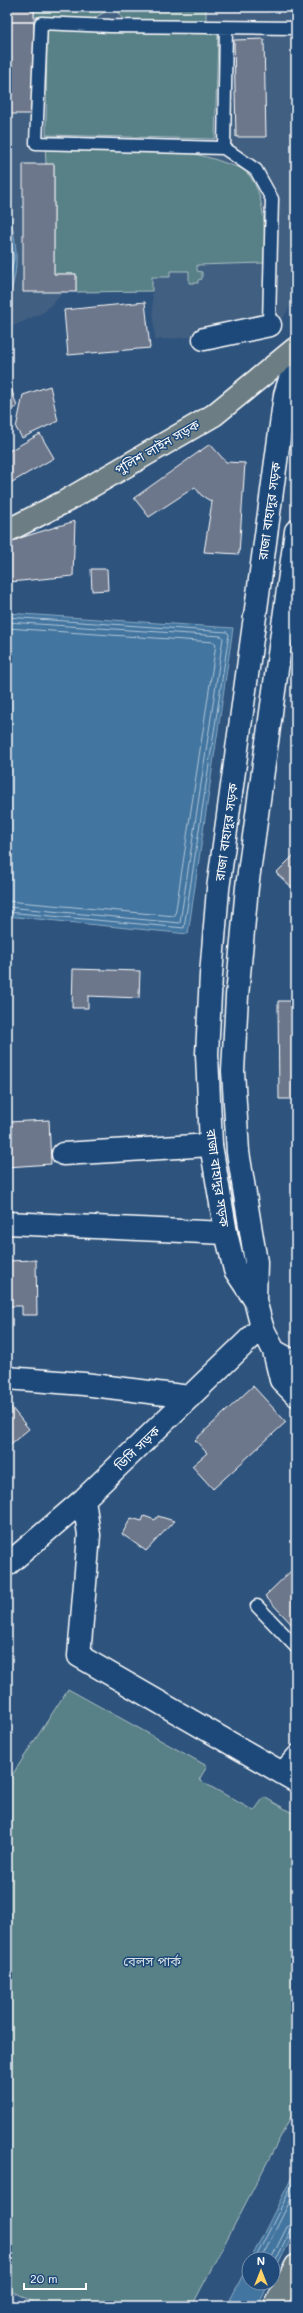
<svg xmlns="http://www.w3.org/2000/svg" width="303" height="2313" font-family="Mali,'Noto Sans Bengali',sans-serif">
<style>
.built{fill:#415e81}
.green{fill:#598087;stroke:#acc0c3}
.water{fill:#42749f;stroke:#8eacc5}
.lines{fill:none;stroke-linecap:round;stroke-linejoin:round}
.shore{stroke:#b3c7d9;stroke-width:1}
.building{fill:#6c778b;stroke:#fff}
.service-casing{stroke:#fff;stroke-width:15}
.minor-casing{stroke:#fff;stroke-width:25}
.secondary-casing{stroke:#fff;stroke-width:25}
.primary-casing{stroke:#fff;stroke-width:25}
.trunk-casing{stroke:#fff;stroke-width:25}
.service{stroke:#1f4a7a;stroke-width:12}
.minor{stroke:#1f4a7a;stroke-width:22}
.secondary{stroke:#1f4a7a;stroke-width:22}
.primary{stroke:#6c7e84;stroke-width:22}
.trunk{stroke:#6c7e84;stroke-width:22}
.labels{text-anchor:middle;stroke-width:3;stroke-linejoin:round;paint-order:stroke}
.street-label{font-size:13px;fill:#fff;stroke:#1f4a7a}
.park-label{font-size:13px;fill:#d6dfe1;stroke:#1f4a7a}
</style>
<rect width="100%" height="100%" fill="#2e537d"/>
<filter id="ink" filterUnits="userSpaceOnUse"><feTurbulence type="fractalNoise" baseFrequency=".025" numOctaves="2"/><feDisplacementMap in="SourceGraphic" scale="8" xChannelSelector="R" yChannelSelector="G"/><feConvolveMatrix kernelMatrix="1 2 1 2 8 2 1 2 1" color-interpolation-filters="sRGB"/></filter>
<g filter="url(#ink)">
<path class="built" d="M7,7H269L270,14L296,12V297L283,318L269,324L203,336L155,340L152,291L64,292L44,312L7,329Z"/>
<path class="green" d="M34,7H105V12L93,19L34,17Z
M118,7H206V23L124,21L118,13Z
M47,30L218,33L215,139L46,135Z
M45,145C104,147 172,142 228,164C233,166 241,167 245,171C267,191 265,237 264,263L197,265V271L202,272V279L198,280V283H189V271H170V277H152V291L76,292V274H54V165L46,164Z
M68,1689L207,1766L199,1780L254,1811L264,1797L296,1815V2107L192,2306H41L7,2289V1783Z"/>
<path class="water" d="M7,205C16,238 22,268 7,300Z
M7,613L233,628L188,934L7,916Z
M296,2169V2228L273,2275V2259H251Z
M249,2263V2283H269L258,2306H227Z"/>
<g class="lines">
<path class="shore" d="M7,224L14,257L7,290
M7,617L227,632L229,634L184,928L7,912
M7,622L221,636L223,638L180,923L7,907
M7,628L214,642L216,644L175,916L7,901
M255,2259L296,2178
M261,2259L296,2189
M271,2259L287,2227L296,2223
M273,2266L291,2230L296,2228"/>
</g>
<path class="building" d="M7,7H34V22H7Z
M7,22H34L32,114H7Z
M264,39L266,137H236L234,40Z
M23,164H54V274H76V292H23Z
M145,302L150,348L68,355L64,310Z
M7,374L17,407L7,411Z
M50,386L58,421L22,438L16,428L23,395Z
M40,434L54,458L7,485V452Z
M210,444L226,462L245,463L239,554L204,552L212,502L201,495L195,487L149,517L134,498Z
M75,521L73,576L10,582L7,562V542Z
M91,569H107L108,590L92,591Z
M296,853V889L295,890L276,873Z
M73,969L140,971L139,998L88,996V1008H72Z
M278,1001H296V1099H279Z
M49,1120L51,1164L7,1167V1122Z
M36,1260L37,1315H22V1306H7V1261Z
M253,1386L286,1422L213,1489L192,1466L207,1453L195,1440Z
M7,1402L29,1429L7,1447Z
M144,1516L155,1520L158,1516L174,1521L146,1551L122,1534L131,1518L142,1521Z
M296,1566V1629L265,1596Z"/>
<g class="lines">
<g class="service-casing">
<path id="service" d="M224,148L226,28
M269,324L272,199L256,170L224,148L36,143L41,23L110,26L296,28
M257,1606L296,1647
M278,1771L296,1751"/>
</g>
<g class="minor-casing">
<path id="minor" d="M204,339L270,325
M63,1154L211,1145
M7,1223L226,1233
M7,1378L84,1384L190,1397
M84,1499L89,1535L79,1656L296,1781
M7,1565L84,1499L262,1327"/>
</g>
<g class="secondary-casing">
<path id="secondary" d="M296,531L247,887L237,996L233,1071L238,1152L256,1262L255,1300L262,1327L274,1351L281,1380L296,1395
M255,1300L235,1270L226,1233L211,1145L207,1054L211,975L218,889L285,395L296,360
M274,1351L296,1363"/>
</g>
<g class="primary-casing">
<path id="primary" d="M7,531L64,502L214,415L296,348"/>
</g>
<g class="trunk-casing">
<path id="trunk" d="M275,2306L296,2266"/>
</g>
<use href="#service" class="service"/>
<use href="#minor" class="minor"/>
<use href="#secondary" class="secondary"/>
<use href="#primary" class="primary"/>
<use href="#trunk" class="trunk"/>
</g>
</g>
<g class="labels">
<g class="street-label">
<text transform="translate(157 447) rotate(-30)" y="5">পুলিশ লাইন সড়ক</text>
<text transform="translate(269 511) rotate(-82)" y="5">রাজা বাহাদুর সড়ক</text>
<text transform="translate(226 832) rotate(-82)" y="5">রাজা বাহাদুর সড়ক</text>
<text transform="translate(218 1178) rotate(82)" y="5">রাজা বাহাদুর সড়ক</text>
<text transform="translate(137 1448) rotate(-44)" y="5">ডিসি সড়ক</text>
</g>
<g class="park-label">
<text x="152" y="1966">বেলস পার্ক</text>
</g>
</g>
<rect width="303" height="2313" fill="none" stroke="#1f4a7a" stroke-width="24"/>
<rect x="12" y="12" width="279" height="2289" fill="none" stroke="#fff" stroke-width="1.5" filter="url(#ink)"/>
<g transform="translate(261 2271)"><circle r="19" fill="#1f4a7a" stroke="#7992af"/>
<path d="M0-3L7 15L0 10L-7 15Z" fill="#ffd166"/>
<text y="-6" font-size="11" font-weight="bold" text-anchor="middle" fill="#ffffff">N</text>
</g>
<path d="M24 2283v6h62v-6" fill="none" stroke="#ffffff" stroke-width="2"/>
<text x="30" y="2283" font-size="12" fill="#ffffff" stroke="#1f4a7a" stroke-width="3" paint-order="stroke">20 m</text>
</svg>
